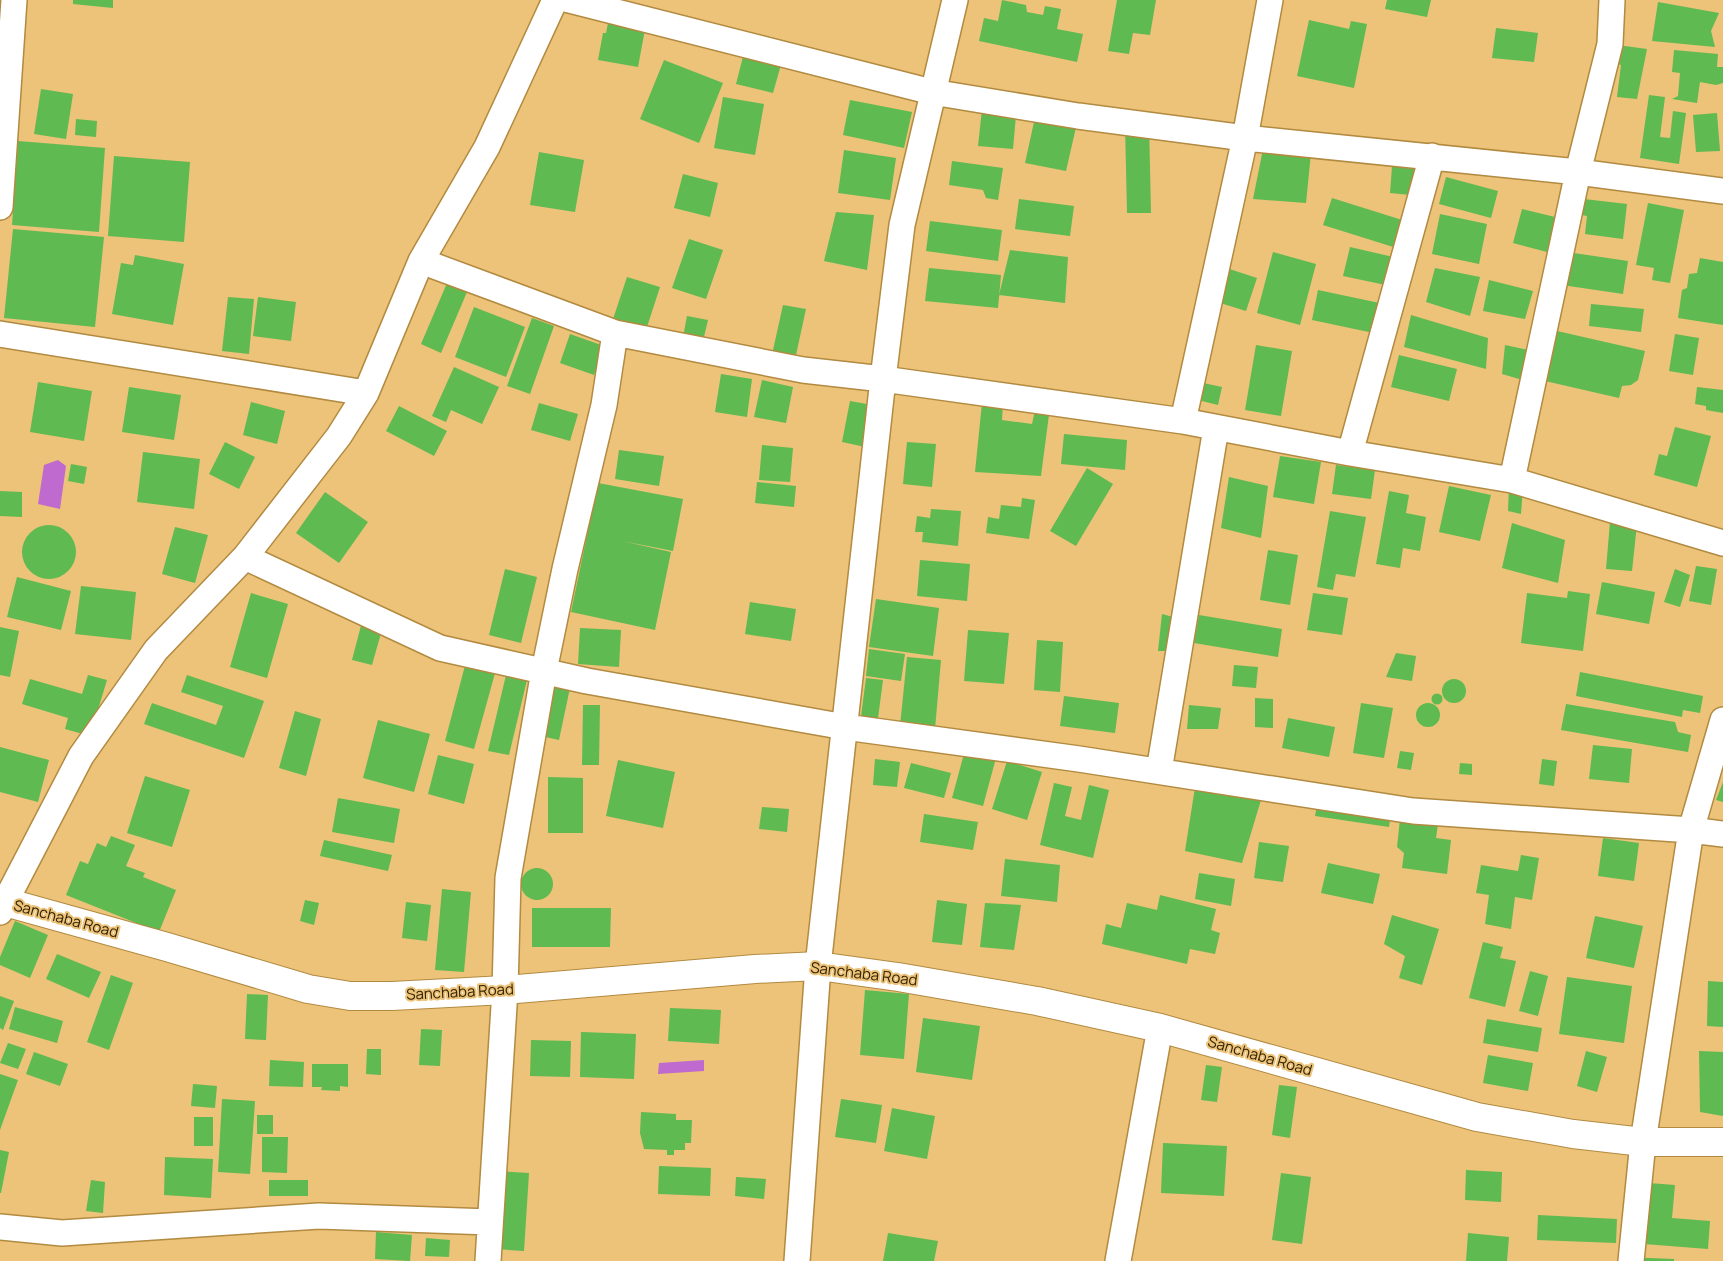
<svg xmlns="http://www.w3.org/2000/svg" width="1723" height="1261" font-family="Manrope,sans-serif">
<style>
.water{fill:#be6ace}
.building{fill:#5fba51}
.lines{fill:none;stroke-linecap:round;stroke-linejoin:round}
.minor-casing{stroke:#b28a40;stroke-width:28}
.tertiary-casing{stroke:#b28a40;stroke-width:30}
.minor{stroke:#fff;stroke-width:25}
.tertiary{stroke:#fff;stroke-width:28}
.labels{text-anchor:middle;stroke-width:4;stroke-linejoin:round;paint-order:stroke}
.street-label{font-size:15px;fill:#322202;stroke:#ecc379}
</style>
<rect width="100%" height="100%" fill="#ecc379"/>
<path class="water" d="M58,460L66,466L60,509L38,504L44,465Z
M704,1060V1071L658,1074L659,1063Z"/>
<path class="building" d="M73,0H113V8L73,4Z
M1002,0L1026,5L1027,12L1043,15L1045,6L1061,9L1057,29L1083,34L1077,62L979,41L984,18L998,21Z
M1117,0H1156L1150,35L1133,33L1129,54L1108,51Z
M1387,0H1431L1427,17L1385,9Z
M1658,2L1719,13L1711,31L1715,47L1652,41Z
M609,18L646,24L638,67L598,60L603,33H606Z
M1309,20L1349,29L1351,21L1367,24L1354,88L1297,76Z
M1496,28L1538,33L1534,62L1492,58Z
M748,37L784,54L773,93L736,84Z
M1610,44L1647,49L1637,99L1617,97L1621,65L1610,61Z
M1674,50L1718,54L1717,67H1723V83L1716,85L1700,82L1697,103L1672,99L1678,96L1680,73L1672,72Z
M664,60L723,83L699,143L640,119Z
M41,89L73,94L66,139L34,134Z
M1649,95L1665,97L1660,137L1670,138L1673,111L1686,113L1679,164L1640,158Z
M723,97L764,104L755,155L714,148Z
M850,100L912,112L904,148L843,135Z
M983,100L1017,104L1013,149L978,146Z
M1036,113L1077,123L1066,171L1025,163Z
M1717,113L1720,151L1696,152L1693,115Z
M76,119L97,121L96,137L75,135Z
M1149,123L1151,213H1127L1125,124Z
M18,141L105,148L99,232L12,225Z
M1263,149L1311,153L1306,203L1253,199Z
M844,150L896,158L890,200L838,193Z
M539,152L584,160L575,212L530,205Z
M1393,153L1423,155L1420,196L1390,193Z
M114,156L190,162L184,242L108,236Z
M952,161L1003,168L998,200L986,198L983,190L949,185Z
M683,174L718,183L710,217L674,208Z
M1446,177L1498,191L1491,218L1439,204Z
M1332,198L1415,224L1406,251L1323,225Z
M1019,199L1074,206L1070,236L1015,229Z
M1584,199L1627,204L1623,239L1585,234L1587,216L1582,215Z
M1648,203L1684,210L1670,283L1652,280L1654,268L1636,265Z
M1522,209L1555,217L1547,252L1513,243Z
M836,212L874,215L867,270L824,261Z
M1440,214L1487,224L1479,264L1432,254Z
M930,221L1002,230L998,261L926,251Z
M13,229L104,237L95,327L4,318Z
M689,239L723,250L706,299L672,288Z
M1350,247L1402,259L1395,287L1343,276Z
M1010,250L1068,257L1065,303L999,295Z
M1273,252L1316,264L1300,325L1257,313Z
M1567,252L1628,261L1623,294L1562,285Z
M135,255L184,264L173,325L112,314L121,263L133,265Z
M1700,258L1723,262V325L1678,318L1682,290L1687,288L1689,274L1697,273Z
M1211,263L1257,278L1246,311L1201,297Z
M929,268L1001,275L998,308L925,301Z
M1435,268L1480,277L1470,316L1426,302Z
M627,277L660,287L646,330L613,319Z
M1489,280L1533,291L1525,319L1483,311Z
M447,283L467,292L441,353L421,344Z
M1318,290L1389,305L1383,335L1312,320Z
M228,297L254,299L249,354L222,351Z
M258,297L296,302L291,341L253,336Z
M1591,304L1644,309L1641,332L1589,326Z
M783,305L806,309L794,364L771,359Z
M474,307L525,327L506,377L455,357Z
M1411,315L1488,338L1486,369L1404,347Z
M687,316L708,320L703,341L683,337Z
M532,318L554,326L530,394L507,386Z
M1557,331L1645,351L1638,380L1631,385L1622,386L1619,398L1545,381Z
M570,334L604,346L594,375L560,363Z
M1675,334L1699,338L1693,375L1669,371Z
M1256,345L1292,351L1281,416L1245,410Z
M1505,345L1529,350L1526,381L1502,374Z
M1399,355L1457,369L1449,401L1391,387Z
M454,367L499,387L482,424L451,410L446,422L432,416Z
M721,374L752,379L747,417L715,412Z
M762,380L793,387L786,423L754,417Z
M1194,381L1222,387L1218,405L1190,398Z
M38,382L92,391L84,441L30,432Z
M129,387L181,395L174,440L122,432Z
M1697,387L1723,390V413L1706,410V406L1695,404Z
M850,401L878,406L870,448L842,442Z
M251,402L285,411L277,444L243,435Z
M539,403L578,414L570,441L531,430Z
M982,403H1003L1002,420L1032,424L1036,405L1050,407L1041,476L975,472Z
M399,406L447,431L434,456L386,431Z
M1675,427L1711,436L1697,487L1654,475L1659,454L1667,456Z
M1064,434L1127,440L1125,470L1061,464Z
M225,442L255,457L239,489L209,474Z
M907,442L936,444L932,487L903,484Z
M762,445L793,448L790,482L759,480Z
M619,450L664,456L659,486L615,479Z
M143,452L200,459L194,509L137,502Z
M1280,456L1321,462L1314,504L1273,497Z
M71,464L87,467L84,484L68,481Z
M1336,465L1375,470L1371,499L1332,494Z
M1087,468L1113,484L1076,546L1050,531Z
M1229,477L1268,486L1261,538L1221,528Z
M757,482L796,486L794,507L755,503Z
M598,483L683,499L673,551L622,541L671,552L655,630L571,612Z
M1449,486L1491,495L1480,541L1439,532Z
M1509,486L1523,487L1521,514L1508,511Z
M0,491L22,492V517L0,516Z
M1389,491L1409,495L1406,513L1426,517L1420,551L1403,548L1400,568L1376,564Z
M325,492L368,522L339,563L296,533Z
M1022,498L1035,500L1029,539L986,533L988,517L999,519L1001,505L1021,507Z
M931,509L961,511L958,546L922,542L923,532H915L917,516L930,518Z
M1330,511L1366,517L1355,577L1336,574L1333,590L1317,587Z
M1610,522L1637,524L1632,571L1606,569Z
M1512,523L1565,540L1558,583L1502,568Z
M22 552a27 27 0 1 1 54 0a27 27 0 1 1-54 0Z
M175,527L208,535L195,583L162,574Z
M1268,550L1298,555L1290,605L1260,600Z
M920,560L970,564L967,601L917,596Z
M1696,566L1717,569L1711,605L1689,601Z
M505,569L537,577L521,643L489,635Z
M1675,569L1690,575L1680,607L1664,602Z
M17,577L71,591L61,630L7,617Z
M1602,582L1655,592L1649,624L1596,614Z
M81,586L136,592L131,640L75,634Z
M1568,591L1590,594L1583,651L1521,643L1527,593L1567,598Z
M251,593L288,604L267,678L230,667Z
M1313,593L1348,598L1342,635L1307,630Z
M876,599L939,608L933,656L869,647Z
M750,602L796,609L791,641L745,634Z
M364,614L385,619L372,665L352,660Z
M1162,614L1173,617L1170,651H1158Z
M1199,615L1282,629L1278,657L1194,643Z
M0,627L19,631L10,677L0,675Z
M580,628L621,630L619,667L578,664Z
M968,630L1009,633L1004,684L964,681Z
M1037,640L1063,642L1060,692L1034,690Z
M869,649L905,654L901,681L866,676Z
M1396,653L1416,656L1412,681L1386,677Z
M907,657L941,660L935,729L900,726Z
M467,658L497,666L474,749L445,741Z
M1234,665L1258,667L1256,688L1232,686Z
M1580,672L1703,696L1700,713L1683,710L1682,717L1576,696Z
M88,675L107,680L90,736L65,729L68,718L22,704L30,679L82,694Z
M187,675L264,701L244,758L144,724L152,703L216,725L223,706L181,692Z
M506,675L527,680L509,755L488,751Z
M548,678L571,683L559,740L536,735Z
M866,678L883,680L877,726L860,724Z
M1442 691a12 12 0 1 1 24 0a12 12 0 1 1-24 0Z
M1431.5 699a5.5 5.5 0 1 1 11 0a5.5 5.5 0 1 1-11 0Z
M1064,696L1119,703L1115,733L1060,726Z
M1255,698L1273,699V728L1255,727Z
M1361,703L1393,708L1384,758L1353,753Z
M1416 715a12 12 0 1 1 24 0a12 12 0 1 1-24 0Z
M1566,704L1675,722L1678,732L1691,735L1688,752L1561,730Z
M583,705H600L599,765H582Z
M1189,705L1221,708L1218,729H1187Z
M295,711L321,719L306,776L279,768Z
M1288,718L1335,727L1329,757L1282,748Z
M378,720L430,734L414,792L363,778Z
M1593,745L1632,749L1629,783L1589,779Z
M0,747L49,760L38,802L0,792Z
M965,750L996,758L983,806L952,798Z
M1400,751L1414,753L1411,770L1397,768Z
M438,755L474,764L464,804L428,794Z
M875,759L900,762L897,787L873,785Z
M1542,759L1557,761L1554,786L1539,784Z
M618,760L675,772L663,828L606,816Z
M1007,761L1042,772L1027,820L992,809Z
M911,763L951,773L944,798L904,788Z
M1460,763L1472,764V775L1459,774Z
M145,776L190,790L172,847L127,833Z
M548,777L583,778V833H548Z
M1196,781L1264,790L1242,863L1185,851Z
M1723,782V802L1716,800Z
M1054,783L1072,787L1065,816L1081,820L1089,785L1109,790L1093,858L1040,845Z
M1319,794L1392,805L1389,827L1315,816Z
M338,798L400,809L394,843L332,832Z
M762,807L789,809L787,832L759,829Z
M924,814L978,822L973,850L920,842Z
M1400,819L1438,824L1436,838L1451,840L1447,874L1402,868L1404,853L1397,847Z
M111,836L135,845L126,866L145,873L143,877L176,890L159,932L66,895L80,861L88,864L97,843L106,847Z
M1603,838L1639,843L1634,881L1598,876Z
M324,840L392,855L388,871L320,856Z
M1259,842L1289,846L1283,882L1254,878Z
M1521,855L1539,858L1532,900L1515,897L1511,929L1485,924L1489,895L1476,893L1481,865L1518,871Z
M1005,859L1060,865L1057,902L1001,896Z
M1328,863L1380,874L1373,904L1321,893Z
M521 884a16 16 0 1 1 32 0a16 16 0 1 1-32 0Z
M1199,873L1235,879L1231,906L1195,899Z
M442,889L471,892L464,972L435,970Z
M1160,895L1216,909L1211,930L1220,933L1215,954L1190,949L1187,964L1102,944L1106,924L1121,928L1127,903L1157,910Z
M305,900L319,903L314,925L300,921Z
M937,900L967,904L962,945L932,942Z
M406,902L431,905L427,941L402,938Z
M985,903L1021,905L1014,950L980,947Z
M532,908H611L610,947H532Z
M1392,915L1439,929L1422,985L1399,978L1405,956L1384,944Z
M1595,916L1643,926L1634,968L1586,958Z
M15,921L48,935L30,978L0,965V957Z
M1483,942L1503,947L1500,958L1516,961L1505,1007L1469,998Z
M57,954L101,972L89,998L46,979Z
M1530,971L1548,976L1538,1016L1519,1011Z
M111,975L133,983L109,1050L87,1042Z
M1567,977L1632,986L1624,1043L1559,1034Z
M1708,981L1723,982V1027L1707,1026Z
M865,990L909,994L904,1059L860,1055Z
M247,994L268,995L266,1040L245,1039Z
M0,996L14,1001L3,1030L0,1028Z
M15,1007L63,1021L57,1043L9,1029Z
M670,1008L721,1010L719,1044L668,1041Z
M923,1018L980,1026L972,1080L916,1072Z
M1487,1019L1542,1028L1538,1052L1483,1043Z
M421,1029L442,1030L440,1066L419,1065Z
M581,1032L636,1034L634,1079L580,1077Z
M531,1040L571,1041L570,1077L530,1076Z
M8,1043L26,1049L18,1069L0,1063Z
M367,1049H381V1075L366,1074Z
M1586,1051L1607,1057L1597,1092L1577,1086Z
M1699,1051L1723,1052V1116L1700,1112Z
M34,1052L68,1064L60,1086L26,1074Z
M1488,1055L1533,1063L1528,1091L1483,1083Z
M270,1060L304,1062L303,1087L269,1086Z
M312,1064H348V1087L340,1086V1091L321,1090L322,1087H312Z
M1206,1065L1222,1067L1217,1102L1201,1100Z
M0,1074L18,1080L0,1130Z
M193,1084L217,1086L215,1108L191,1106Z
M1279,1085L1297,1087L1290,1138L1272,1135Z
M222,1099L255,1101L250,1174L218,1172Z
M841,1099L882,1105L876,1143L835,1137Z
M892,1108L935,1116L927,1159L884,1151Z
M641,1112L676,1114V1120H692L691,1143H685V1150H674V1155H667V1150L644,1149L640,1133Z
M257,1115H273V1134H257Z
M194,1117H213V1146H194Z
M262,1137H288L287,1173L262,1172Z
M1163,1143L1227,1146L1224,1196L1161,1193Z
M0,1150L9,1152L1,1193H0Z
M165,1157L213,1159L211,1198L164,1195Z
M659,1166L711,1168L710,1196L658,1194Z
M1466,1170L1502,1172L1501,1202L1465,1200Z
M498,1171L529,1173L524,1251L494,1249Z
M1281,1173L1311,1177L1302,1244L1272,1240Z
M736,1177L766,1179L764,1199L735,1196Z
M91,1180L105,1182L103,1213L86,1211Z
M269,1180H308V1196H269Z
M1649,1183L1675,1185L1672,1218L1710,1221L1708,1249L1644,1244Z
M1538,1215L1617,1219L1616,1243L1537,1240Z
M376,1232L412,1235L410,1261L375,1259Z
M888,1233L938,1241L934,1261H883Z
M1468,1233L1509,1237L1507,1261H1466Z
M426,1238L450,1240L449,1257L425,1256Z
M1625,1257L1674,1259V1261H1625Z"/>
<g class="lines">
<g class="minor-casing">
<path id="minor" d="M569,0L932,92L1078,116L1245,138L1578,172L1723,191
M0,207L14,0
M421,261L615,333L803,370L883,379L1183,421L1350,453L1512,480L1723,543
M0,334L366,393
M1183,421L1245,138L1270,0
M1350,453L1432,156
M1512,480L1578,172L1610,44L1612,0
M245,557L440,648L587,681L845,727L1079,759L1413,811L1691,830L1723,834
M1159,771L1216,428
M0,912L81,756L156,650L245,557L339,436L366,393L421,261L487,147L555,0
M0,1227L62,1233L319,1216L490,1222
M488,1261L505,990L508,878L544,671L565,569L604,405L615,333
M797,1261L818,966L883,379L902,225L955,0
M1118,1261L1160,1028
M1631,1261L1643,1142L1691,830L1723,720"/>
</g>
<g class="tertiary-casing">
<path id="tertiary" d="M0,900L5,902L167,947L308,989L350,996H392L505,990L755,969L818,966L898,977L1037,1001L1160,1028L1477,1117L1573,1134L1643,1142H1723"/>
</g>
<use href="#minor" class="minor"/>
<use href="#tertiary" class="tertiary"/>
</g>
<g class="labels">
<g class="street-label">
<text transform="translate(66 919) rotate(15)" y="5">Sanchaba Road</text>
<text transform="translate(864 974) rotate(7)" y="5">Sanchaba Road</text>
<text transform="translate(460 992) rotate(-3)" y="5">Sanchaba Road</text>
<text transform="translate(1260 1056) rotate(16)" y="5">Sanchaba Road</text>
</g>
</g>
</svg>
